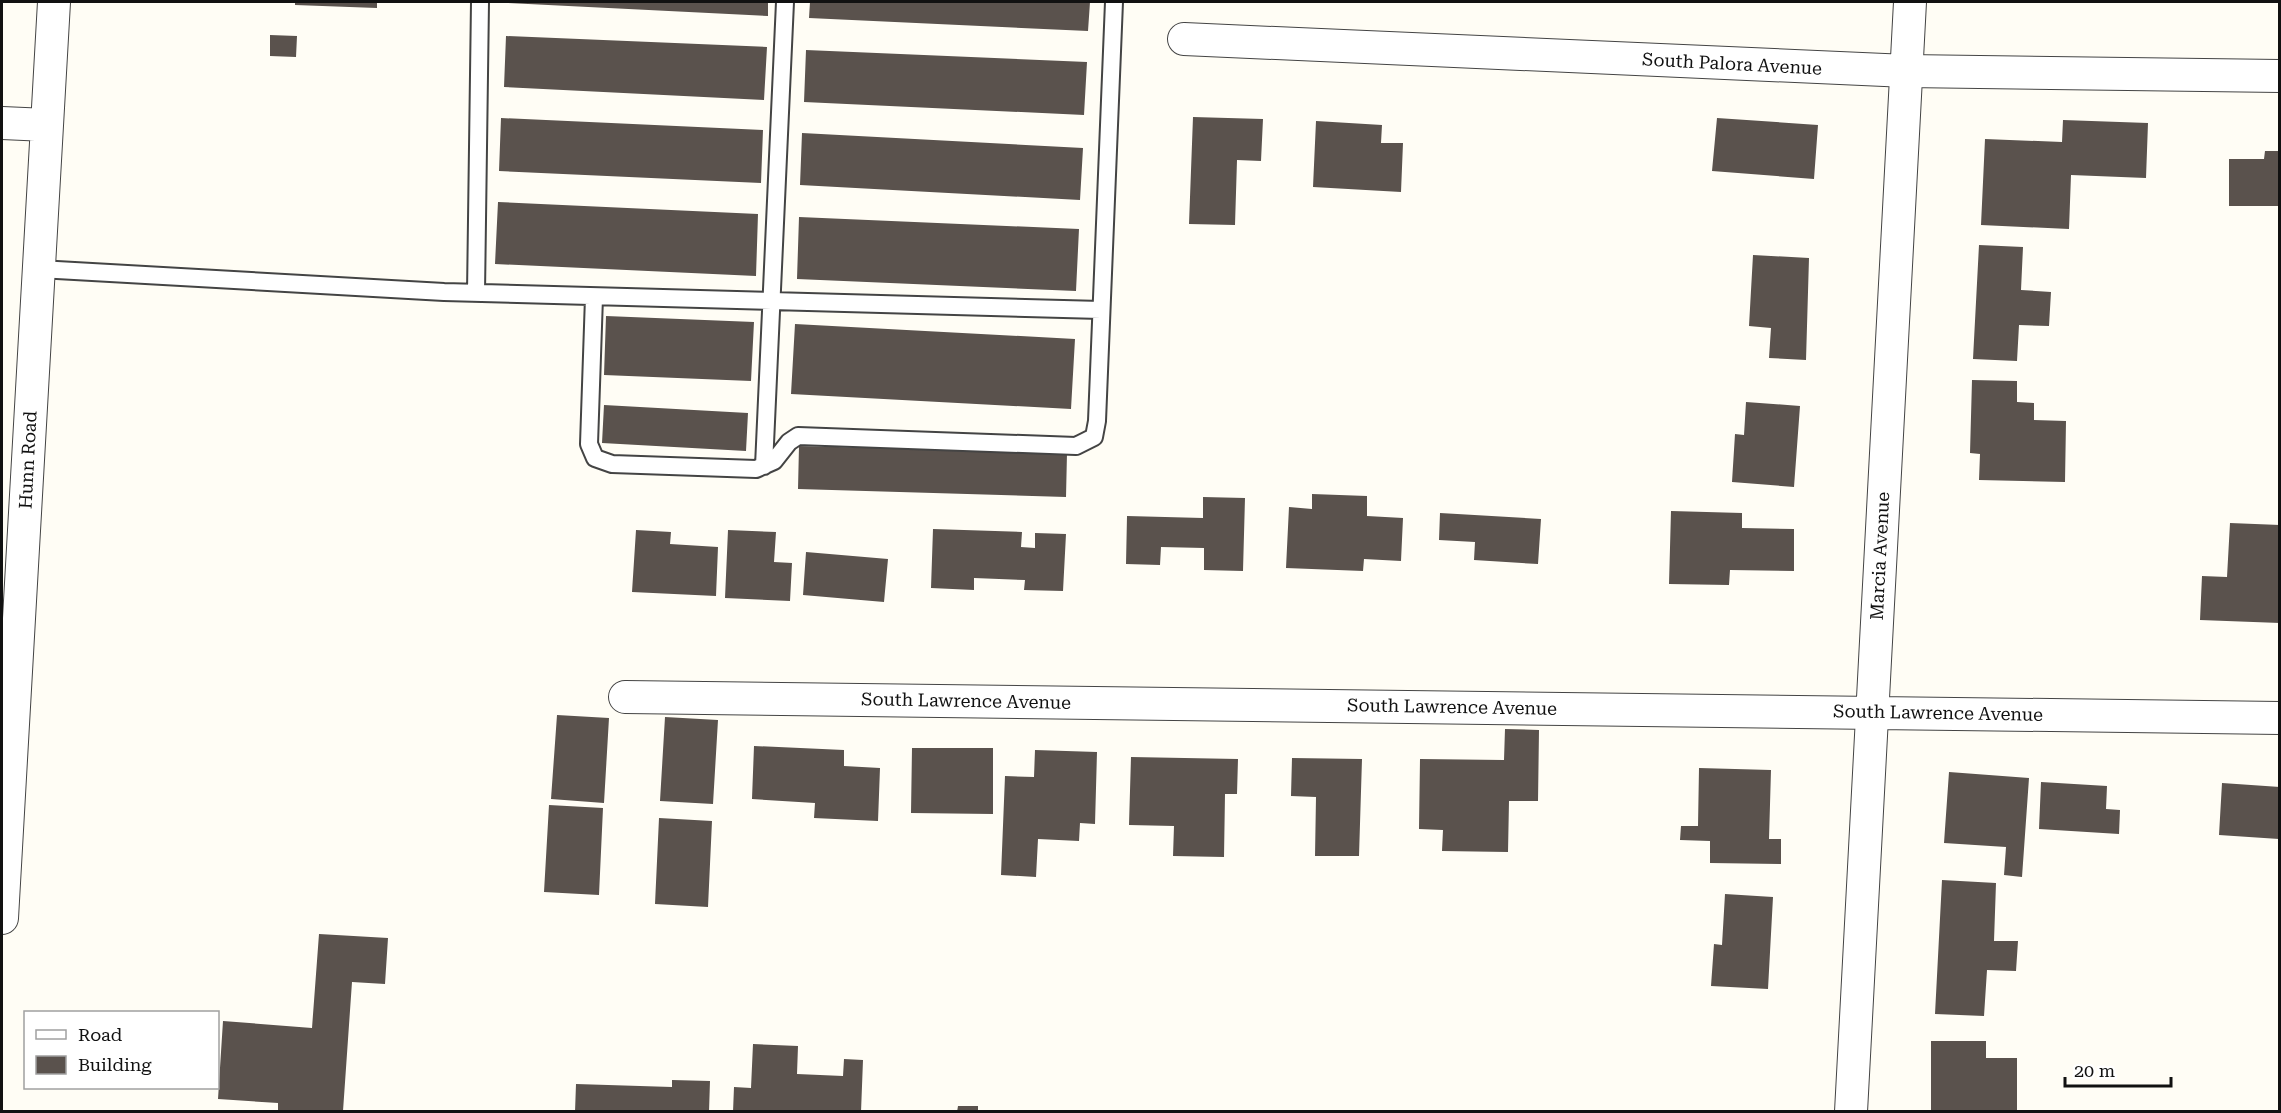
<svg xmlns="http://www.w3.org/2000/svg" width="2281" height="1113" font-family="'Roboto Serif',serif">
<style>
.building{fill:#5a524d}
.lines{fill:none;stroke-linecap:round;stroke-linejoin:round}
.service-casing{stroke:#444;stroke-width:20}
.minor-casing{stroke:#444;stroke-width:34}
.service{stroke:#fff;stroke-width:16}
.minor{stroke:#fff;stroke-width:32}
.labels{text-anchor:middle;stroke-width:6;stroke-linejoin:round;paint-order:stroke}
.street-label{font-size:18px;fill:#111;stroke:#fff}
</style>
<rect width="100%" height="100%" fill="#fffdf5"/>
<path class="building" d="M295,2H377V8L295,5Z
M508,2H768V16L508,3Z
M810,2H1090L1088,31L809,18Z
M270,35L297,36L296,57L270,56Z
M506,36L767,47L764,100L504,87Z
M806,50L1087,62L1084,115L804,102Z
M1193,117L1263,119L1261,161L1237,160L1235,225L1189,224Z
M501,118L763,130L761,183L499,171Z
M1717,118L1818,125L1814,179L1712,171Z
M2063,120L2148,123L2146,178L2071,175L2069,229L1981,225L1985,139L2062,142Z
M1316,121L1382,125L1381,143H1403L1401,192L1313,187Z
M802,133L1083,148L1080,200L800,185Z
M2265,151H2280V206H2229V159H2264Z
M498,202L758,214L756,276L495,264Z
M799,217L1079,229L1076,291L797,279Z
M1979,245L2023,247L2021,290L2051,292L2049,326L2019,325L2017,361L1973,359Z
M1753,255L1809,258L1806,360L1769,358L1771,328L1749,326Z
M606,316L754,322L751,381L604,375Z
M795,324L1075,339L1071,409L791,394Z
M1972,380L2017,381V402L2034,403V420L2066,421L2065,482L1979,480L1980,454L1970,453Z
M1746,402L1800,406L1794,487L1732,482L1735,434L1744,435Z
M604,405L748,413L746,451L602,443Z
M799,446L1067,453L1066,497L798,489Z
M1312,494L1367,496V516L1403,518L1401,561L1364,559L1363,571L1286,568L1289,507L1312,509Z
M1203,497L1245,498L1243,571L1204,570V548L1161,547L1160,565L1126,564L1127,516L1203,518Z
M1671,511L1742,513V528L1794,529V571L1730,570L1729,585L1669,584Z
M1440,513L1541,519L1538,564L1474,560L1475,542L1439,540Z
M2230,523L2280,525V623L2200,620L2202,576L2227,577Z
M933,529L1022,532L1021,547L1035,548V533L1066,534L1063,591L1024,590L1025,580L974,578V590L931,588Z
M636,530L671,532L670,544L718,547L716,596L632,592Z
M728,530L776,532L774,562L792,563L790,601L725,598Z
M806,552L888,559L884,602L803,595Z
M557,715L609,718L604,803L551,799Z
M665,717L718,720L713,804L660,801Z
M1505,729L1539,730L1538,801H1509L1508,852L1442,851L1443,830L1419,829L1420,759L1504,760Z
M754,746L844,750V766L880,768L878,821L814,818L815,803L752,799Z
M912,748H993V814L911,813Z
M1035,750L1097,752L1095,824L1080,823L1079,841L1038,839L1036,877L1001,875L1005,776L1034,777Z
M1131,757L1238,759L1237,794H1225L1224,857L1173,856L1174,826L1129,825Z
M1292,758L1362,759L1359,856H1315L1316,797L1291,796Z
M1699,768L1771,770L1769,839H1781V864L1710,863V841L1680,840L1681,826H1698Z
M1949,772L2029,778L2022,877L2004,875L2006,847L1944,843Z
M2041,782L2107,786L2106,809L2120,810L2119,834L2039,829Z
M2222,783L2280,787L2279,839L2219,835Z
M549,805L603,808L599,895L544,892Z
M659,818L712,821L708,907L655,904Z
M1942,880L1996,883L1994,941H2018L2016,971L1987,970L1984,1016L1935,1014Z
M1725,894L1773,897L1768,989L1711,986L1714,944L1722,945Z
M319,934L388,938L385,984L352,982L343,1111L317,1110V1112H278V1103L218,1099L223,1021L312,1028Z
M1931,1041H1986V1058H2017V1112H1931Z
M753,1044L798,1046L797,1074L843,1076L844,1059L863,1060L861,1112H733L734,1087L751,1088Z
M672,1080L710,1081L709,1112H575L576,1084L672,1087Z
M958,1106H978V1112H957Z"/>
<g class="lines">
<g class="service-casing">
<path id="service" d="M39,269L444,292L1101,310
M476,293L480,2
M594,297L589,444L595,458L612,464L756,469L774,461L789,442L798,436L1076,446L1094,437L1097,421L1114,2
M764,466L785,2"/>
</g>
<g class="minor-casing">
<path id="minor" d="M1184,39L1907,71L2280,76
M2,123L47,125
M625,697L2280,718
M2,918L54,2
M1851,1112L1910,2"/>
</g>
<use href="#service" class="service"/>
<use href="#minor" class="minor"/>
</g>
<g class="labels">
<g class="street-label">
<text transform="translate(1732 64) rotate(3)" y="6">South Palora Avenue</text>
<text transform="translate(28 460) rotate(-87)" y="6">Hunn Road</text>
<text transform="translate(1880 556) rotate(-87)" y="6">Marcia Avenue</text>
<text transform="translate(966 701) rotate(1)" y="6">South Lawrence Avenue</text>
<text transform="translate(1452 707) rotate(1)" y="6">South Lawrence Avenue</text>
<text transform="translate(1938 713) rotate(1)" y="6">South Lawrence Avenue</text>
</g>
</g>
<rect width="2281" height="1113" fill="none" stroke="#111111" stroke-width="6"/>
<rect x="24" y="1011" width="195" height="78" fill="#ffffff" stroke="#a0a0a0" stroke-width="1.5"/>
<rect x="36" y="1030" width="30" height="9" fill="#ffffff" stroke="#a0a0a0" stroke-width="1.5"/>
<text x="78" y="1041" font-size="18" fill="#111111">Road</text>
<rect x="36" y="1056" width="30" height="18" fill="#5a524d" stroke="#a0a0a0" stroke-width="1.5"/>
<text x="78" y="1071" font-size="18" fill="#111111">Building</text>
<path d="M2065 1077v9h106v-9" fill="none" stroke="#111111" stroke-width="3"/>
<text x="2074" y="1077" font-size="18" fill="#111111" stroke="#ffffff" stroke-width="4.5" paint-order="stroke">20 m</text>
</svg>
